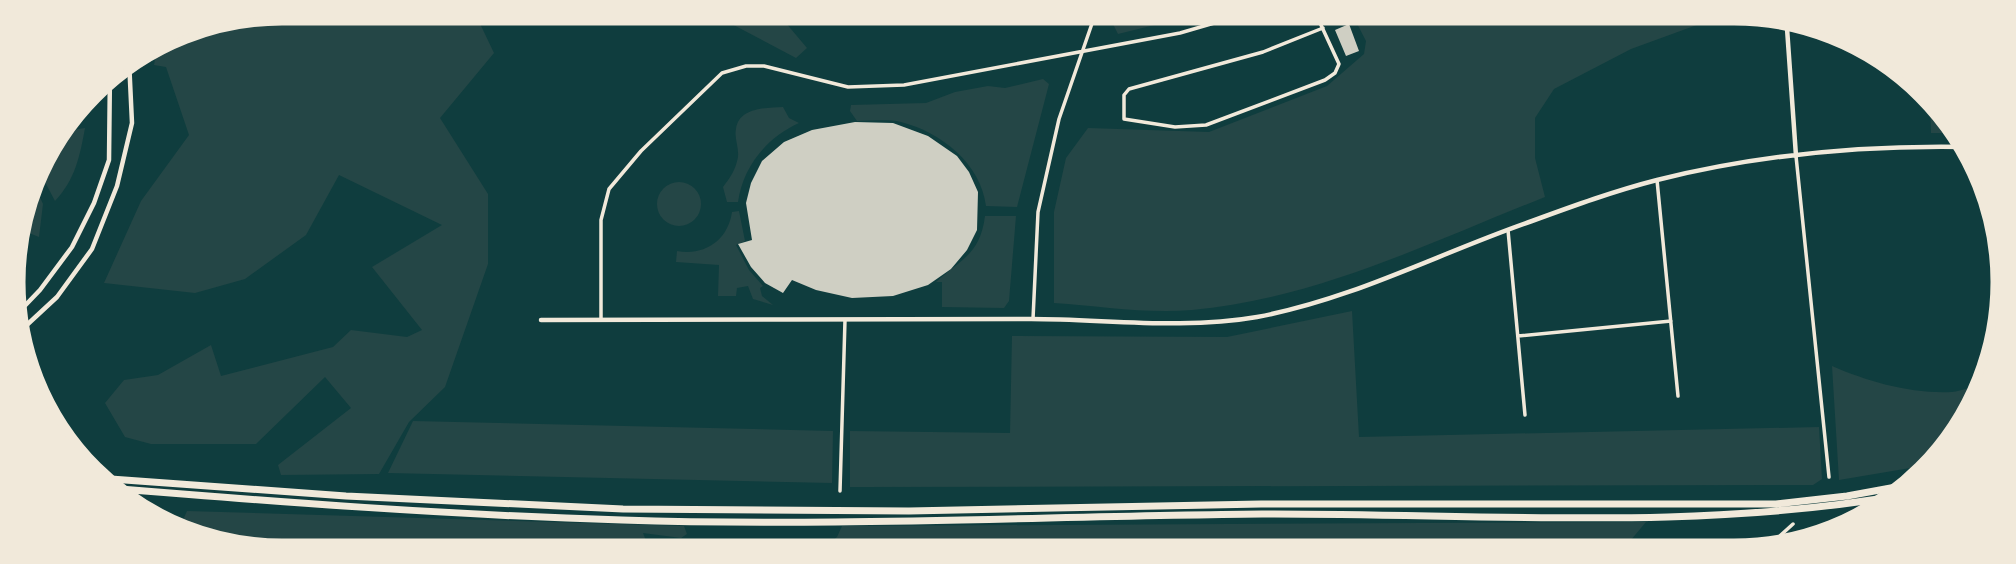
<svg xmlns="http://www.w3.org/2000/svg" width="2016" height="564" font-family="Roboto,sans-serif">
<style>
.green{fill:#244646}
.building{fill:#cfcfc3}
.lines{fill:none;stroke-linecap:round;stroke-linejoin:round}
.minor{stroke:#f1e9da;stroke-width:3.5}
.tertiary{stroke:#f1e9da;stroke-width:4.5}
.motorway{stroke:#f1e9da;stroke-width:7}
.rim{fill:none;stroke:#f1e9da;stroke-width:9}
</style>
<rect width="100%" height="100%" fill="#0f3d3e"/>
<path class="green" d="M282,9H473L494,53L440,118L488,194V264L445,387L409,422L379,474L281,475L278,465L351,408L325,377L256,444H151L125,437L105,403L124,380L158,375L211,345L221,376L333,347L351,330L407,337L422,330L372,267L442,225L339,175L306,235L245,279L195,293L104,283L141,201L189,135L166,67L154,65L158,42L178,29Z
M705,10H775L807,48L796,58Z
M1115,12H1207L1118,34L1112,22Z
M1351,12L1727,14L1631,49L1554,89L1535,118V158L1545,197C1431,242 1316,299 1192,310C1147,314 1099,306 1054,303V212L1066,158L1088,128L1209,132L1327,86L1364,54L1366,41Z
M1043,79L1049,84L1017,207L986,206C981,164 941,132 901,122C888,119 871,121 857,121L850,111L851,105L926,103L955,92L988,86L1005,88Z
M1930,99L1961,130L1962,133H1931Z
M783,107L789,118L799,123C766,138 743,167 738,202H727L723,187C730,178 736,169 738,157C739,147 734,138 736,129C739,107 767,108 783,107Z
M85,128C80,156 75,180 55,201L36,165L37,161L59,132Z
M32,180L43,204L39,237L19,229Z
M657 204a22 22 0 1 1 44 0a22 22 0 1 1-44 0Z
M739,211L745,241L736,245L749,270L763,286L760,288L762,296L773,305L753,299L748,286L737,288L736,296H718L719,265L676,262L677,251C705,256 728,240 732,212Z
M985,216H1016L1009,301L1004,308L942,307V282H936C961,259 980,255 985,216Z
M1352,311L1359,437L1819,427L1822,479L1813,485L850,487V431L1010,433L1012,336L1227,337Z
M1832,366C1869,382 1911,394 1952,392C1962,391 1974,386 1984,383L1971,418L1934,464L1839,480Z
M413,421L833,431L832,483L388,473Z
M187,511L684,526L687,534L681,538L643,533L650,551L229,550L179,529Z
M1646,522L1620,553L820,551L837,537L842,526Z"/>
<path class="building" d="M1349,24L1359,51L1346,56L1335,30Z
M855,122L893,123L928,136L957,156L969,172L978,192L977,230L967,250L951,269L928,285L893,296L852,298L816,290L792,280L783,293L765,283L751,267L738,244L752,240L746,203L751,183L762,161L784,142L812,130Z"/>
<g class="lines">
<path class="minor" d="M1315,12L1339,64L1335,73L1325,80L1206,125L1175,127L1124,119V95L1129,89L1263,52L1323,28
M1796,156L1829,477
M1657,180L1678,396
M1508,230L1525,415
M1033,319L1038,212L1059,119L1096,12
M601,320V220L609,189L641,151L722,73L746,66H764L848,87L904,85L1180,33L1252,12
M1518,336L1671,321
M840,491L845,320
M1761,553L1793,524"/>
<path class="tertiary" d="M1786,14L1796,156
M15,316L40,290L72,247L94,203L109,160L110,71
M541,320C704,320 868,319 1031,319C1105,319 1183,330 1257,317C1354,299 1439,253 1532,221C1573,206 1614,191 1657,180C1757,155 1864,145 1968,147
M16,335L57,297L92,249L117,186L132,123L129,60"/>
<path class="motorway" d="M97,478L346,496L623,509L909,511L1261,504H1776L1847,496L1918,483
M108,488C279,502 450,515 622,520C835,527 1049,516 1262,514C1474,513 1693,532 1902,495"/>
</g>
<path d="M0 0H2016V564H0ZM282 21H1734A261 261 0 0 1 1995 282V282A261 261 0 0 1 1734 543H282A261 261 0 0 1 21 282V282A261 261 0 0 1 282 21Z" fill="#f1e9da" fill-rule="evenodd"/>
<path class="rim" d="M282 21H1734A261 261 0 0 1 1995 282V282A261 261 0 0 1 1734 543H282A261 261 0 0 1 21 282V282A261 261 0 0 1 282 21Z"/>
</svg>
